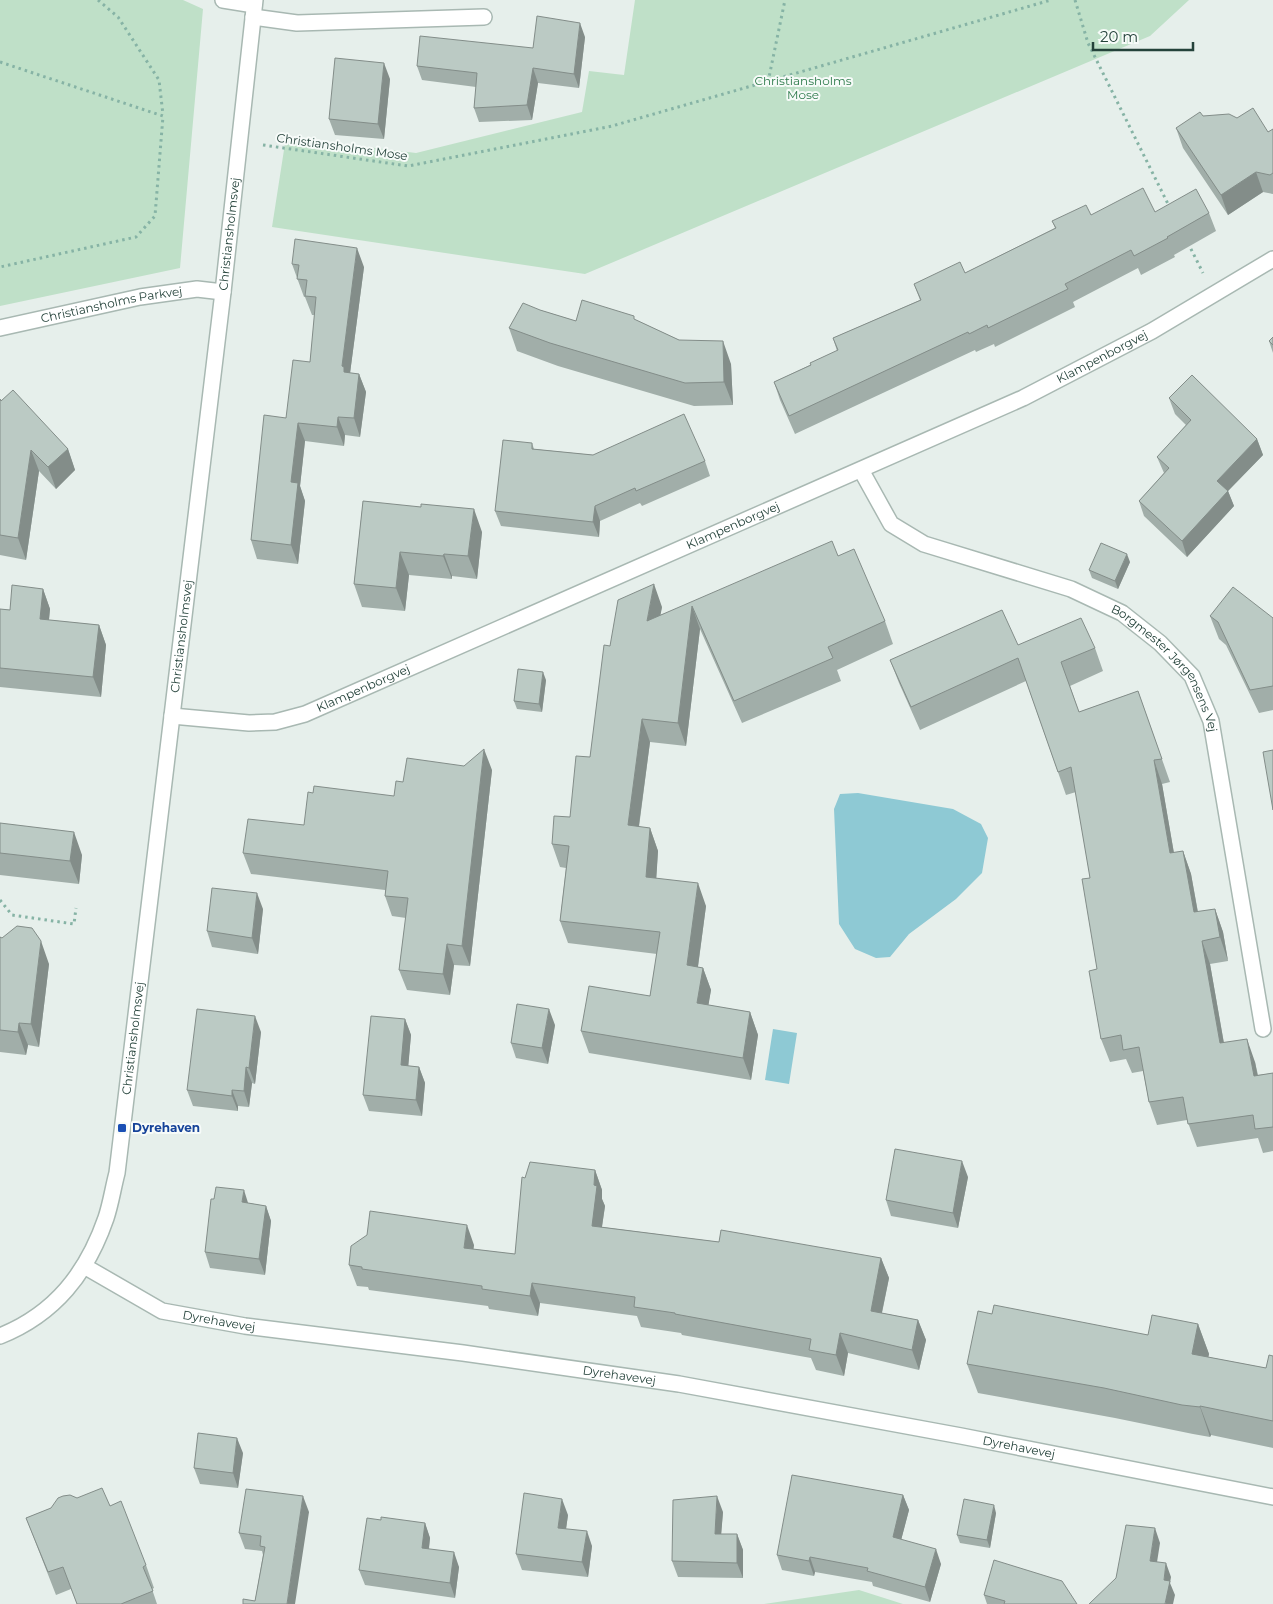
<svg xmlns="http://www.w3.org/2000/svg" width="1273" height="1604" font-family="Montserrat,sans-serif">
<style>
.green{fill:#bfe0c8}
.water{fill:#8ec9d4}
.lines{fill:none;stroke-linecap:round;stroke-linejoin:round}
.minor-casing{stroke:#a8b8b2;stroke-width:18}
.path{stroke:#86b3a5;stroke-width:3;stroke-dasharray:2.5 4;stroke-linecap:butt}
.minor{stroke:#fff;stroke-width:15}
.wall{fill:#a1aea9}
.shaded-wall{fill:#838d89}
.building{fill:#bbcac4;stroke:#838d89}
.transit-dot{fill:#1a4fb4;stroke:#f7fbf9;stroke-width:2}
.labels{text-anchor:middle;stroke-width:4;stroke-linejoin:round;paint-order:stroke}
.park-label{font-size:12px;fill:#2d7a4b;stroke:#f7fbf9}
.street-label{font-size:12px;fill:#24423a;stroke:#f7fbf9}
.transit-label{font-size:12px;font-weight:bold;fill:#164399;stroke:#f7fbf9;text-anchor:start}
</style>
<rect width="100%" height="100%" fill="#e6efeb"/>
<path class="green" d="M0,0H183L203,9L180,268L0,306Z
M635,0H1189L1150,36L585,274L272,227L286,137L416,153L582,112L589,71L624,75Z
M859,1590L903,1604H764Z"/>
<path class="water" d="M858,793L953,809L981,824L988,838L982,873L956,899L909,934L890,957L876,958L855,949L839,924L834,809L840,794Z
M773,1029L797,1033L789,1084L765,1080Z"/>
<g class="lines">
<g class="minor-casing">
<g id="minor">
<path d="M223,0L254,5"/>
<path d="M253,17L297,23L484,17"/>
<path id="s1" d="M0,328L140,297L197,289L223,292"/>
<path id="s2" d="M861,470L891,524L924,544L1071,589L1122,613L1160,643L1192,676L1211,721L1263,1029"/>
<path id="s3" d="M172,716L249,723L275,722L305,714L1023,398L1152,331L1273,259"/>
<path id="s4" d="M84,1266L162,1311L245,1326L463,1353L679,1384L961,1436L1273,1497"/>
<path id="s5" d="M0,1336C55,1314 87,1273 106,1218C111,1203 113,1188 117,1173L223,292L255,0"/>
</g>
</g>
<path class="path" d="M98,0L118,17L159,80L163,115
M1075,0L1088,43L1170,208
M0,62L163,116L155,216L136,237L0,267
M768,82L785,0
M263,145L408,166L612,126L1051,0
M1188,243L1203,273
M0,900L12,915L74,924L76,908"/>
<use href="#minor" class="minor"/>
</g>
<path class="wall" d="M585,37L579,88L538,83L532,120L479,122L474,108L476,87L422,80L417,66L533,48Z
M390,79L384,139L335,135L329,119Z
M1203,116L1237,118L1268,132L1273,129V194L1263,192L1228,215L1183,148L1176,128Z
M1155,212L1209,213L1216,231L1174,255L1175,257L1141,275L1138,268L1073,302L1075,307L995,347L994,344L976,352L975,350L795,434L780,400L774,382L810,365L837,351L833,338L920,300L914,284L965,273L1055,228L1052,221L1091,215Z
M292,264L364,267L350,373L359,374L366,392L360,437L345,435L344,446L305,441L300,486L305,501L298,564L257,559L251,540L286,418L310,362L315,315H312L305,297H304Z
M540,310L576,321L636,320L731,364L733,405L694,406L558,366L517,351L509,328Z
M1273,337V353L1269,341Z
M1169,398L1257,439L1263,455L1228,491L1234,506L1187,557L1144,516L1139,501L1164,473L1157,457L1186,425L1175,414Z
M0,399L68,449L75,470L56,489L39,471L26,560L0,555Z
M532,443L534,449L593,455L705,461L710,476L642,506L640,503L600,521L599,537L501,526L495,511Z
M363,501L482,532L477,579L452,576V579L409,575L405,611L362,607L354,584Z
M838,556L885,621L893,644L837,670L841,681L742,723L700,629L686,746L650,742L639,827L650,828L658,851L656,878L706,906L698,967L703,968L711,990L708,1005L750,1012L758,1035L751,1080L589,1053L581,1031L650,996L657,954L568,943L560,921L566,868L560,867L552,844L570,817L590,757L610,646L662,607L660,615Z
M1130,562L1118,589L1092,578L1089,570Z
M43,589L50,609L49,620L99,625L106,645L101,697L0,687V609L10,610Z
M1210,616L1273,618V710L1259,713L1226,645L1219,639Z
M1018,645L1095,648L1103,671L1070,686L1079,712L1138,691L1170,782L1162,784L1174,853L1183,851L1191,874L1198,912L1215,909L1223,932L1228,961L1210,964L1224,1043L1255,1062L1258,1075L1273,1073V1151L1263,1153L1258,1138L1197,1147L1187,1120L1157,1125L1149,1102L1143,1071L1132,1073L1126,1059L1110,1062L1101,1039L1097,969L1090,878L1076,792L1066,795L1026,681L920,730L899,683L890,660Z
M546,680L542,712L517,709L514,701Z
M492,770L470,966L454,965L450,995L407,990L399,970L406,918L392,916L385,896V890L251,874L243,853L304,825L394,796L403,782Z
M0,823L82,855L79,884L0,875Z
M263,909L258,954L212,947L207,931Z
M0,937L49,964L39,1047L28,1045L26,1055L0,1052Z
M405,1019L411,1035L408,1066L419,1067L425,1083L422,1116L369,1111L363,1095Z
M555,1025L548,1064L516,1058L511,1043Z
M261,1032L255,1084L252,1083L249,1107L238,1106V1111L193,1106L187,1090Z
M595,1170L602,1190V1199L605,1206L602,1227L719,1242L881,1258L889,1278L882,1313L918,1320L926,1340L919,1370L848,1353L844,1376L816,1370L811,1358L682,1335L681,1333L641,1327L637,1316L540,1303L538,1316L489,1309L488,1306L369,1290L368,1287L357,1286L349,1265L474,1245L473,1249L515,1254L525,1178Z
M968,1177L958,1228L891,1216L886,1200Z
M248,1203L266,1206L271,1221L265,1275L210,1268L205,1252Z
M992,1314L1148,1335L1198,1324L1209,1354L1208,1357L1266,1368L1273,1356V1448L1211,1435L1210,1437L1193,1434L1115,1418L978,1393L967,1364Z
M243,1453L238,1488L200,1484L194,1468Z
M903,1495L909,1510L901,1540L941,1564L930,1602L873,1586L872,1582L815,1572L814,1576L782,1570L777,1555Z
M77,1498L110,1506L146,1565L154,1588L152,1589L157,1604H77L71,1589L56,1595L26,1518Z
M309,1512L255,1601L263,1555L262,1551L245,1549L239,1533Z
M723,1512L721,1534H737L743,1550V1578L678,1577L672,1561Z
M996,1513L990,1548L960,1543L957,1535Z
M568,1515L566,1529L592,1546L588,1577L522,1570L516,1554Z
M381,1520L425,1523L430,1538L429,1549L459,1567L455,1598L365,1585L359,1570Z
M984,1595L1077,1604H987Z"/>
<path class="shaded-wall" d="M580,23L585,37L579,88L574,74Z
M384,63L390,79L384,139L378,124Z
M533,68L538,83L532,120L527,105Z
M1256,172L1263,192L1228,215L1221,195Z
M357,248L364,267L349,381L350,391L342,366Z
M723,341L731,364L733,405L724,382Z
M359,374L366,392L360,437L354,418Z
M338,417L345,435L344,446L337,427Z
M298,423L305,441L300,486L305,501L298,564L291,545V482Z
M1257,439L1263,455L1228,491L1234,506L1187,557L1182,541L1217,481Z
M68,449L75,470L56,489L48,467Z
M31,450L39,471L26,560L18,538Z
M595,506L600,521L599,537L593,522Z
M474,509L482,532L477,579L468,556Z
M400,552L409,575L405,611L396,588Z
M444,554L452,576V579L443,556Z
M1127,554L1130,562L1118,589L1115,581Z
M654,584L662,607L655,644L647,621Z
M43,589L50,609L47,638L40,619Z
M692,606L700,629L686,746L678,723Z
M99,625L106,645L101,697L93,677Z
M543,672L546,680L542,712L539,704Z
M642,719L650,742L636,847L628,825Z
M484,749L492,770L470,966L462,946Z
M1154,760L1162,784L1178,877L1170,853Z
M650,828L658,851L655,900L646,877Z
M74,832L82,855L79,884L70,861Z
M1183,851L1191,874L1202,936L1194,912Z
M698,883L706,906L695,988L687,965Z
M257,893L263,909L258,954L252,938Z
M1215,909L1223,932L1228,961L1220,937Z
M41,941L49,964L39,1047L31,1024Z
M1202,941L1210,964L1228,1067L1220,1043Z
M447,944L454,965L450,995L443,974Z
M703,968L711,990L705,1026L697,1003Z
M549,1009L555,1025L548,1064L542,1048Z
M750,1012L758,1035L751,1080L743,1058Z
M255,1016L261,1032L255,1084L249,1068Z
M405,1019L411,1035L407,1081L401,1065Z
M19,1023L28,1045L26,1055L18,1032Z
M1247,1039L1255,1062L1262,1099L1254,1076Z
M246,1067L252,1083L249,1107L244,1091Z
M419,1067L425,1083L422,1116L416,1100Z
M232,1090L238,1106V1111L232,1096Z
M962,1161L968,1177L958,1228L953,1213Z
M595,1170L602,1190V1199L605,1206L599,1246L592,1226Z
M244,1190L249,1206L242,1202Z
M266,1206L271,1221L265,1275L259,1259Z
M467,1225L474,1245L471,1269L464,1248Z
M881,1258L889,1278L878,1331L871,1311Z
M532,1283L540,1303L538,1316L530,1296Z
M918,1320L926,1340L919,1370L912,1350Z
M1198,1324L1209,1354L1203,1384L1192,1354Z
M840,1333L848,1353L844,1376L836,1355Z
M1200,1406L1211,1435L1210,1437L1200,1407Z
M237,1438L243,1453L238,1488L233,1473Z
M903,1495L909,1510L898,1552L893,1537Z
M303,1496L309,1512L295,1604H287Z
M717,1496L723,1512L720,1549L715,1534Z
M562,1499L568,1515L564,1543L558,1528Z
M994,1505L996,1513L990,1548L987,1540Z
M425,1523L430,1538L427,1563L422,1548Z
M1155,1528L1160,1543L1155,1575L1150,1561Z
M587,1531L592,1546L588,1577L582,1562Z
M737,1534L743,1550V1578L737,1563Z
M936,1549L941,1564L930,1602L925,1587Z
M454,1552L459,1567L455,1598L450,1583Z
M810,1557L815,1572L814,1576L809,1561Z
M1166,1563L1171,1577L1170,1583L1175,1595L1173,1604H1166L1164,1580Z"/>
<path class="building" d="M537,16L580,23L574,74L533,68L527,105L474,108L477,73L417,66L420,36L533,48Z
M335,58L384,63L378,124L329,119Z
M1253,108L1268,132L1273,129V173L1270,175L1256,172L1221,195L1176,128L1200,112L1203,116L1229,114L1237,118Z
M1143,188L1155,212L1196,189L1209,213L1167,237L1168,238L1134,256L1131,250L1065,284L1068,289L988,328L987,325L969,334L968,332L789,416L774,382L811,365L810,363L838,350L833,338L921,300L914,284L960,262L965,273L1056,228L1052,221L1086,205L1091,215Z
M295,239L357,248L342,366L344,367V372L359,374L354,418L338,417L337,427L298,423L291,482L298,483L291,545L251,540L264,415L286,418L293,360L310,362L316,297L305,296L307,280L297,279L299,265L292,264Z
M582,300L634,316V319L679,340L723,341L724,382L685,383L550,343L509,328L523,303L540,310L576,321Z
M1273,337V345L1269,341Z
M1192,375L1257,439L1217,481L1228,491L1182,541L1139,501L1169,468L1157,457L1191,420L1169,398Z
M13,390L68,449L48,467L31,450L18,538L0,535V399L1,401Z
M684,414L705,461L636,491L635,488L595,506L593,522L495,511L503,440L532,443V449L593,455Z
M363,501L421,507V504L474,509L468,556L444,554L443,556L400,552L396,588L354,584Z
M832,541L838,556L854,549L885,621L828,647L833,658L734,701L692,606L678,723L642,719L628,825L650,828L646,877L698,883L687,965L703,968L697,1003L750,1012L743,1058L581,1031L589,986L650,996L660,932L560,921L569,846L552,844L554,816L570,817L576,756L590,757L604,645L610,646L618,600L654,584L647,621Z
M1101,543L1127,554L1115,581L1089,570Z
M12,585L43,589L40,619L99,625L93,677L0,668V609L10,610Z
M1233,587L1273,618V686L1250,690L1218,622L1210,616Z
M1002,610L1018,645L1081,618L1095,648L1061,662L1079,712L1138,691L1162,759L1154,760L1170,853L1183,851L1194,912L1215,909L1220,937L1202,941L1220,1043L1247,1039L1254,1076L1273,1073V1127L1255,1129L1253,1115L1188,1124L1183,1097L1149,1102L1139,1047L1123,1050L1121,1035L1101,1039L1089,971L1097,969L1082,879L1090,878L1071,767L1058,772L1018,658L911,707L890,660Z
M518,669L543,672L539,704L514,701Z
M484,749L462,946L447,944L443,974L399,970L408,898L385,896L388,871L243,853L248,819L304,825L308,792L313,793L314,786L394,796L396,781L403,782L407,758L464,766Z
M1273,750V810L1263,752Z
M0,823L74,832L70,861L0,853Z
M212,888L257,893L252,938L207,931Z
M17,926L32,928L41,941L31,1024L19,1023L18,1032L0,1030V937L2,938Z
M517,1004L549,1009L542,1048L511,1043Z
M197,1009L255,1016L249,1068L246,1067L244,1091L232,1090V1096L187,1090Z
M371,1016L405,1019L401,1065L419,1067L416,1100L363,1095Z
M895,1149L962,1161L953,1213L886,1200Z
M530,1162L595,1170L594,1185L597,1186L592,1226L719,1242L721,1230L881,1258L871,1311L918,1320L912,1350L840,1333L836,1355L809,1350L811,1339L675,1314V1313L634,1307L635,1297L532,1283L530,1296L482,1289V1286L362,1269V1267L349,1265L351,1246L367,1235L370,1211L467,1225L464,1248L515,1254L522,1177L525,1178Z
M216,1187L244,1190L242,1202L266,1206L259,1259L205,1252L211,1199H214Z
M994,1305L1148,1335L1152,1315L1198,1324L1192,1354L1266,1368L1269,1355L1273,1356V1421L1200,1406V1407L1182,1405L1104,1388L967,1364L978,1311L992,1314Z
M198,1433L237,1438L233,1473L194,1468Z
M792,1475L903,1495L893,1537L936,1549L925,1587L867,1571L868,1568L810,1557L809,1561L777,1555Z
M102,1488L110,1506L121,1501L146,1565L143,1567L153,1591L121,1604H77L63,1567L48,1572L26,1518L51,1508L58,1498L63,1496L70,1495L77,1498Z
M246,1489L303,1496L287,1604H243V1599L255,1601L265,1547L260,1546L261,1536L239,1533Z
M524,1493L562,1499L558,1528L587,1531L582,1562L516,1554Z
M717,1496L715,1534H737V1563L672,1561L673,1500Z
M964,1499L994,1505L987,1540L957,1535Z
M381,1517L425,1523L422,1548L454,1552L450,1583L359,1570L367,1518L381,1520Z
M1126,1525L1155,1528L1150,1561L1166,1563L1164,1580L1170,1581L1165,1604H1167H1089L1116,1578Z
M994,1560L1062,1581L1077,1604H1004L1005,1601L984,1595Z"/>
<rect class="transit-dot" x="117" y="1123" width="10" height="10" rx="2.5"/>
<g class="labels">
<g class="park-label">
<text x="803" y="85">Christiansholms<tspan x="803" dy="14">Mose</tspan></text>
</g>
<g class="street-label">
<text transform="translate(342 147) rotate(8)" y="4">Christiansholms Mose</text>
<text dy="4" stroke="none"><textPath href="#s5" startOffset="1156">Christiansholmsvej</textPath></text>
<text dy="4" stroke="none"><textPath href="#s1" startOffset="114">Christiansholms Parkvej</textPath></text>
<text dy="4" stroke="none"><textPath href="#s3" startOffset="1008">Klampenborgvej</textPath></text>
<text dy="4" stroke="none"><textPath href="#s3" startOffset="602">Klampenborgvej</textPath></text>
<text dy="4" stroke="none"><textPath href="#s5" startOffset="751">Christiansholmsvej</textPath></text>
<text dy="4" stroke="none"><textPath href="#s2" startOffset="382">Borgmester Jørgensens Vej</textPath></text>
<text dy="4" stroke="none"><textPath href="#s3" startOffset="198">Klampenborgvej</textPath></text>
<text dy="4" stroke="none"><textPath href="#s5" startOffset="346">Christiansholmsvej</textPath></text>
<text dy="4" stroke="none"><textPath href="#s4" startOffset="148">Dyrehavevej</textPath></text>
<text dy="4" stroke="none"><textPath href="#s4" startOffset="552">Dyrehavevej</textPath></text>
<text dy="4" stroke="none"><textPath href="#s4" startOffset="958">Dyrehavevej</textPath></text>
</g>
<g class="transit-label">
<text x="132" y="1132">Dyrehaven</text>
</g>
</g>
<path d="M1093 42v8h100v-8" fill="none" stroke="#24423a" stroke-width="2.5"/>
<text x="1100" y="42" font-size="15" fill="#24423a" stroke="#f7fbf9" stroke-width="4" paint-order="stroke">20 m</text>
</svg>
